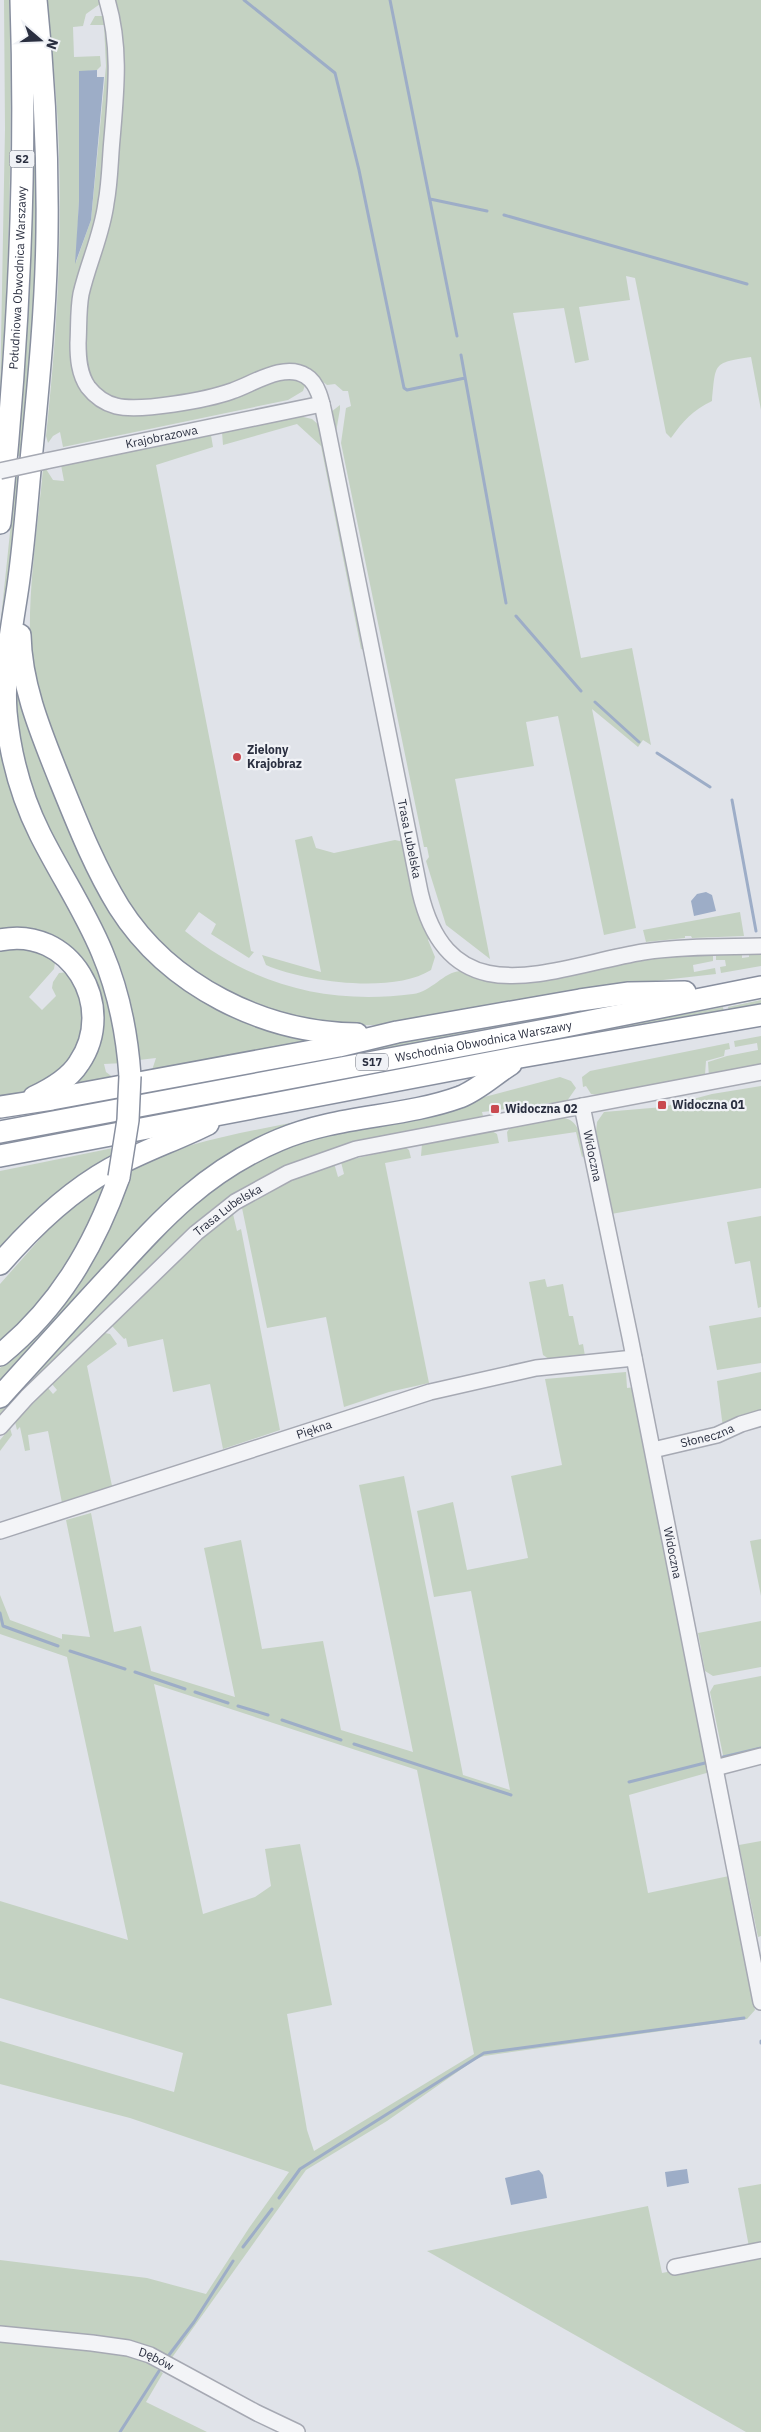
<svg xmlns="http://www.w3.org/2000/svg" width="761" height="2432" font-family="'IBM Plex Sans',sans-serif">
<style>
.green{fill:#c4d2c2;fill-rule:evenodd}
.water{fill:#9dadc7}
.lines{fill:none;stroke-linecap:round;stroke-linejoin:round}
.stream{stroke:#9dadc7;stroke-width:3}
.minor-casing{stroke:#a6a9b3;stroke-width:18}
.highway-casing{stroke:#888f9f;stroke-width:24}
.minor{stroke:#f3f4f7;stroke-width:15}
.highway{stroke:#fff;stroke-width:21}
.minor-bridge-casing{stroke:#a6a9b3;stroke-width:18;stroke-linecap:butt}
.highway-bridge-casing{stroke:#888f9f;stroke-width:24;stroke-linecap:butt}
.minor-bridge{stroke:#f3f4f7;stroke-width:15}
.highway-bridge{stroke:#fff;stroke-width:21}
.poi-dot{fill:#c94a50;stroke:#f0f2f6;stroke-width:2}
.labels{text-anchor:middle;stroke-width:4.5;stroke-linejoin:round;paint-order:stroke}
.shield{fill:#f0f2f6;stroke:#656a77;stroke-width:1}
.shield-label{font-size:11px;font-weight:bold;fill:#2a2f40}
.street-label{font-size:12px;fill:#2a2f40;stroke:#f0f2f6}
.poi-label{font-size:12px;font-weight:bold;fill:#2a2f40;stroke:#f0f2f6;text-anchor:start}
</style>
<rect width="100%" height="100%" fill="#e0e3e9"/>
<path class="green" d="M4,0H10C12,132 10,264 0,396L5,129Z
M46,0H102L100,4L86,14L83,26L73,27L74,57L100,56L101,66L97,70L79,72V201L76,262L91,220L106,66L104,25H90L95,16H106L112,63L104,180L73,356L102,407L258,386L291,376L308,383L305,385L303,391L288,400L63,447L60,432L53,436L48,443L46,436C56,343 62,250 59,155C58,103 52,52 46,0Z
M111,0H761V410L751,357C712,363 716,363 712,401C693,410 683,421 671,438L666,433L635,278L626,276L630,300L579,307L589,360L575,363L564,308L513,313L581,658L632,648L651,745L643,740L638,747L592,709L636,928L604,935L558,716L526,722L534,766L455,779L490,959L446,925L426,861L429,857L427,847H424L341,443L346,408L351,406L348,391H343L335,384L327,385L322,381L320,382L312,373L147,402H120L97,389L86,369L84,330L88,289L108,231Z
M35,41L38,262L23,455L18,456L28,299Z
M340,405V409L335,438L331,412Z
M299,416L312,419L322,428L367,651L361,649L321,446L297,424L223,445L222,432Z
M211,435L213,447L156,465L251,951L254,952L249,958L211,934L216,924L199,912L185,931C252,985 327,1005 413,994C431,992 444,972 460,971C469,971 477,977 485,979C495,982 505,982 515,982L646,958L713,953V961L693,965L694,972L715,968L716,974C651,981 586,989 522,1001C467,1011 410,1027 354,1025C264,1022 179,977 127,902C103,867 88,824 72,784C58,751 35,707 32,671C25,604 37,535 43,469H46L53,480L64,481L61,465Z
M22,474L4,628H0L16,475Z
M0,653V714L98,956L124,1063L104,1064L106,1072L114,1078L52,1096L85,1064L84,969L0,933Z
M20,686L153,958L331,1041L152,1070L156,1058L139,1060C135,1025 131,991 117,959C96,909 61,865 40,814C23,774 17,731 16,688Z
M312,836L316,848L334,853L395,840L404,842L420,917L430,938L428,940L435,957L431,970C393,994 305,982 266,965L262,955L321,972L295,840Z
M740,912L744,936L692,938L691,936H685V938L646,942L643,930Z
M2,944L52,955L55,963L54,969L29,997L42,1010L56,996L52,988L53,982L59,973L68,972L87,1013L73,1061L27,1092L0,1100V945Z
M749,954H761V966L721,973L720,967L726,966L725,960H716V955H742V958L749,957Z
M761,1000V1006L729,1012L728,1007Z
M641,1001L141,1094V1088L418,1037Z
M723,1007L724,1013L139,1122V1116Z
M761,1036V1068L709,1077L708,1062L727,1056L758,1050L757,1043L735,1047L734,1041Z
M729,1043L730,1049L725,1050L724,1056L706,1061L705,1075L599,1095L591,1094L586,1086L583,1087L582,1077L590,1071Z
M560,1077L571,1081L576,1088L567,1101L498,1110L497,1107L491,1108V1111L482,1112L483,1116L467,1123L403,1132L336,1148L296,1162L239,1192L0,1419V1403L183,1206L283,1143L454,1105Z
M761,1086V1188L611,1214L596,1132L597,1122L604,1112L663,1107L712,1094Z
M324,1116L244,1151L0,1390V1368C65,1317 109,1246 131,1167C192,1139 259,1130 324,1116Z
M122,1117L121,1124L0,1147V1141Z
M559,1118C581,1116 581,1141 584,1156L582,1157L576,1132L508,1142L507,1132L510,1128Z
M492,1131L497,1134L499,1143L421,1156L422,1144Z
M118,1147L115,1159L0,1254V1171Z
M405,1147L409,1150L411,1158L385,1163L429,1383L389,1392L344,1407L326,1317L267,1328L242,1208L298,1177L334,1163L338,1177L344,1174L341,1162Z
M102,1185L110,1186L60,1282L0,1344V1284L54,1223Z
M233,1214L237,1231L241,1229L280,1430L223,1449L210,1384L173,1392L163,1339L128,1347L126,1338L124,1339L112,1326L204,1234Z
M761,1216V1307L758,1308L750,1261L735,1264L727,1222Z
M545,1279L547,1287L563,1284L569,1316H573L579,1345L583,1344L585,1356L549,1359L543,1355L529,1282Z
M761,1317V1363L717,1370L709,1326Z
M105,1333L110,1334L117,1344L87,1366L112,1486L62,1503L48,1431L28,1435L30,1450L25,1451L20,1427L17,1430L15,1422L48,1388L53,1394L57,1390L52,1384Z
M626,1372L627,1388L635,1387L710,1772L629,1795L648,1893L729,1876L755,2010L747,2019L484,2056L476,2059L387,2121L306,2170L171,2359L0,2329V2260L147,2278L206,2294L249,2228L289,2172L130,2118L0,2084V2041L174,2092L183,2053L0,1998V1901L128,1940L67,1657L0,1634V1595L10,1620L62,1639V1634L90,1637L66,1520L91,1513L114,1632L141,1626L151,1671L235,1697L204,1548L241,1540L262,1649L323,1641L341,1730L413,1752L359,1485L404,1476L463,1775L510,1790L471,1591L434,1597L417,1511L453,1502L467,1570L528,1558L511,1476L562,1465L545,1379ZM154,1684L417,1770L474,2054L314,2151L307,2130L287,2014L332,2005L300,1844L265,1849L271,1886L255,1897L203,1914Z
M761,1372V1411L742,1415L723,1428L717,1381Z
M10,1428L12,1435L0,1451V1440Z
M761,1539V1596L750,1541Z
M761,1621V1667L713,1676L705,1671L698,1633Z
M761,1676V1752L724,1760L710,1692L714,1685Z
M761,1841V1936L758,1937L739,1845Z
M761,2184V2244L749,2247L738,2188Z
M648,2206L662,2273L761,2254V2432H746L427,2251Z
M0,2339L134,2355L163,2373L146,2402L207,2432H0Z"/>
<path class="water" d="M97,70V77H104L91,220L75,264L79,201V71Z
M706,892L712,895L716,911L694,916L691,901L697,894Z
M687,2169L689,2183L667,2187L665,2172Z
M539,2170L543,2175L547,2198L511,2205L505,2178Z"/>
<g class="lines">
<path class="stream" d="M244,0L335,73L359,170L404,388L407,390L465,378
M390,0L457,336
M430,199L487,211
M504,215L747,284
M461,355L506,603
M516,616L581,691
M595,702L639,742
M657,753L710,787
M732,800L756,931
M0,1613L3,1626L58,1646
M70,1651L125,1669
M135,1672L185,1689
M195,1692L228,1703
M238,1706L268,1715
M282,1720L341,1740
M354,1744L511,1795
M723,1757L761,1748
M629,1782L705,1763
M761,2041V2043
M279,2198L300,2169L484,2053L744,2018
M243,2247L272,2209
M169,2355L194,2322L233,2261
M120,2432L159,2371"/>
<g class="minor-casing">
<g id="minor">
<path id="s1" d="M107,0C121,46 116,92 112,139C110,160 110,182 106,203C102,235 88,263 81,294C78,310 79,327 78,343C78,358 79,374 88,387C95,396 104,403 116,406C140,412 207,400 232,391C253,384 284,362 306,376C321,385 323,411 327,427L420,892C450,1020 553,967 643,952C682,946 722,947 761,946"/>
<path id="s2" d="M46,461L322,404"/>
<path id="s3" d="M582,1106L630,1337L761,2002"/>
<path id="s4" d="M0,1427L27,1397L196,1233L235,1202L288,1173L356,1149L761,1072"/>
<path id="s5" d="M653,1450L717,1435L741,1424L761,1418"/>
<path id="s6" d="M0,1531L430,1392L536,1368L634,1358"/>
<path d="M715,1768L761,1756"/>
<path d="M675,2267L761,2250"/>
<path id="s7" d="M0,2334L92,2343L128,2348L150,2355L257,2413L297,2432"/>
</g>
</g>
<g class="highway-casing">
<g id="highway">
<path d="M36,0C44,77 48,154 47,232C46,315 37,398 29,481C26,516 23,551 18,586C12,627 3,670 6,712C10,755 21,796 40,834C60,874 85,911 102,952C119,992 127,1033 130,1076"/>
<path id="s8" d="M0,523C18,350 27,174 21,0"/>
<path d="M20,635C21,687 42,735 61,783C78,825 95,868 119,907C169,986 264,1033 357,1034"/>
<path d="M0,940C70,925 118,1006 79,1063C69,1079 51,1089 34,1097"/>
<path d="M0,1107L52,1099L339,1046L397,1032L580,1000L629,993L685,992"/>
<path id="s9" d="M0,1132L561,1027L761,987"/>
<path d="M0,1156L520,1057L761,1015"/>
<path d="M0,1264C32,1227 67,1193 110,1169C142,1151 176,1140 208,1124"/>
<path d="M0,1355C59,1307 94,1247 119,1177"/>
<path d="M0,1397C37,1356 73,1316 110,1276C163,1218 205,1171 279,1140C337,1115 402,1118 460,1097C478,1090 495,1074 511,1064"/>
</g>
</g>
<use href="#minor" class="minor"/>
<use href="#highway" class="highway"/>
<g class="minor-bridge-casing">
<path id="minor-bridge" d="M0,471L46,461"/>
</g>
<g class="highway-bridge-casing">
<path id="highway-bridge" d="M119,1177L128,1120L130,1076"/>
</g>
<use href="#minor-bridge" class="minor-bridge"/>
<use href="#highway-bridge" class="highway-bridge"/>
</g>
<g class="poi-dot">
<circle cx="237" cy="757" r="5"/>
<rect x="657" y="1100" width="10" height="10" rx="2.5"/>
<rect x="490" y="1104" width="10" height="10" rx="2.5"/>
</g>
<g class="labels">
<g class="shield">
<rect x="9.5" y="150.5" width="25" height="17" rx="4"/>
<rect x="356" y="1053.5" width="32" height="17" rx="4"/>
</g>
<g class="shield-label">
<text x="22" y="163">S2</text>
<text x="372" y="1066">S17</text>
</g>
<g class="street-label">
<text dy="4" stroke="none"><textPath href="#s8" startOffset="246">Południowa Obwodnica Warszawy</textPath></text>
<text dy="4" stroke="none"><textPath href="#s2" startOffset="118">Krajobrazowa</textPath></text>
<text dy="4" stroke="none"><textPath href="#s1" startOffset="1101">Trasa Lubelska</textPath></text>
<text dy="4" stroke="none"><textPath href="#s9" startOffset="492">Wschodnia Obwodnica Warszawy</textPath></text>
<text dy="4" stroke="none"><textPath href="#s3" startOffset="51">Widoczna</textPath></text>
<text dy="4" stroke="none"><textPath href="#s4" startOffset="315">Trasa Lubelska</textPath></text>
<text dy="4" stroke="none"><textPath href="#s6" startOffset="330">Piękna</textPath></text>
<text dy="4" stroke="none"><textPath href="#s5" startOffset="56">Słoneczna</textPath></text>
<text dy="4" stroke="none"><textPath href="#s3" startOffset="456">Widoczna</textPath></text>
<text dy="4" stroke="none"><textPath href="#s7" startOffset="159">Dębów</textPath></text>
</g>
<g class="poi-label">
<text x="247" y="754">Zielony<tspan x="247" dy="14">Krajobraz</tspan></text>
<text x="672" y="1109">Widoczna 01</text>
<text x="505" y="1113">Widoczna 02</text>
</g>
</g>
<g transform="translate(40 40) rotate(109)" stroke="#f0f2f6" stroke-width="4" paint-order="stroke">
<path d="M0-4L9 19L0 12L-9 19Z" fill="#2a2f40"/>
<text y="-8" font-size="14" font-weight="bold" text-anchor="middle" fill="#2a2f40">N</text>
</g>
</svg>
